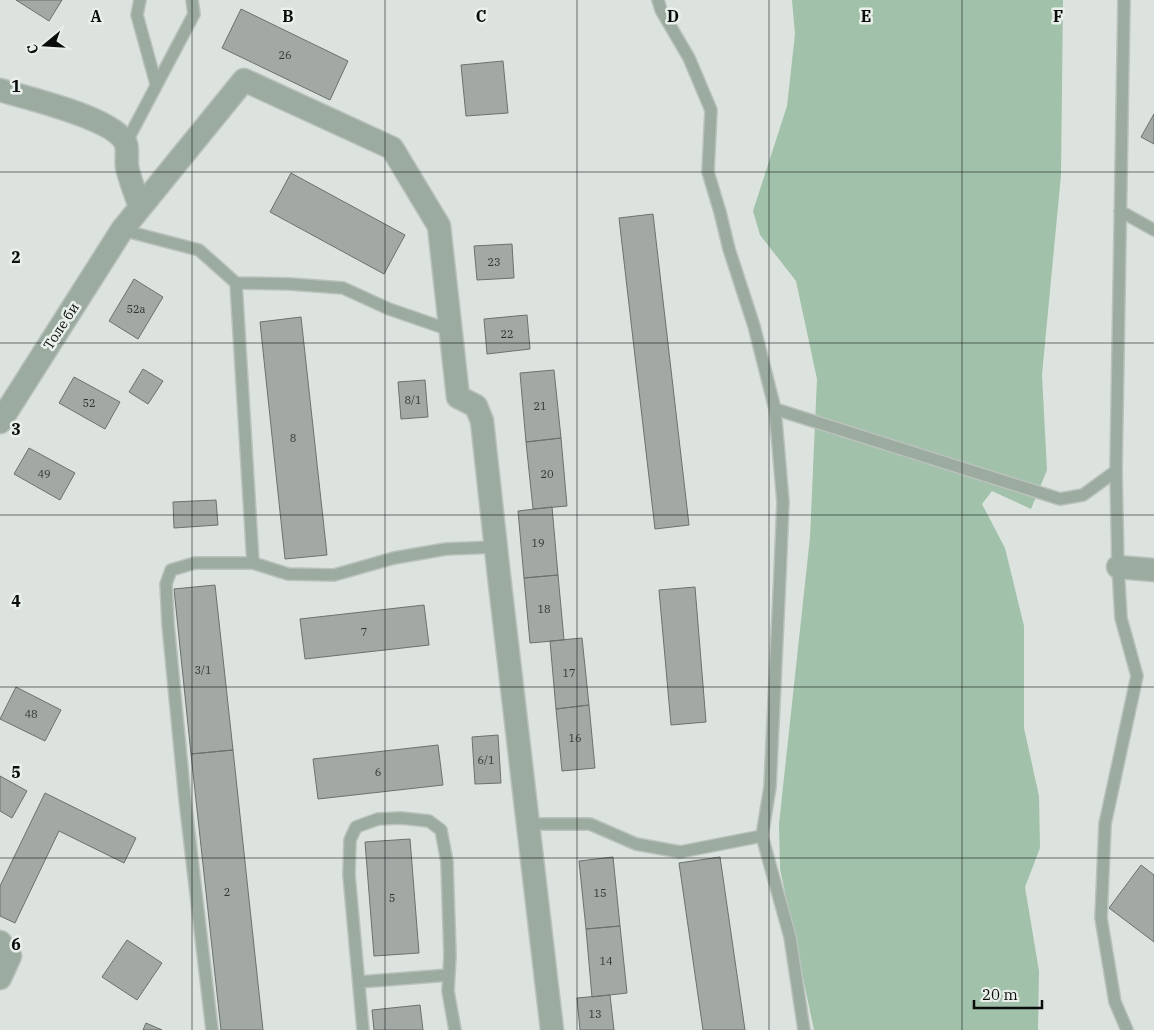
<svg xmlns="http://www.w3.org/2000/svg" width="1154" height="1030" font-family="'IBM Plex Serif',serif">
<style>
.green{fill:#a1c1aa}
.building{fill:#a2a9a4;stroke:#6b716d}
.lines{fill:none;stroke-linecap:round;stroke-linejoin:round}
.service-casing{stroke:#bac1bc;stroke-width:14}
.minor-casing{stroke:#bac1bc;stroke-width:25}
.service{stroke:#9bab9f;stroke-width:11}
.minor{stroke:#9bab9f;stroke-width:22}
.grid{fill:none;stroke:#0a0d0b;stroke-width:1;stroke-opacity:0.55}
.labels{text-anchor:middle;stroke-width:5;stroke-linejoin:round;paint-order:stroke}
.number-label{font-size:11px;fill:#303431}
.street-label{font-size:14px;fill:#0a0d0b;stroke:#e9f0eb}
.grid-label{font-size:16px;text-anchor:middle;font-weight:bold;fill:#0a0d0b;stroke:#e9f0eb;stroke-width:5;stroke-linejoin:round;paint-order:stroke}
</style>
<rect width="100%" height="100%" fill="#dce3de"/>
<path class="green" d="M792,0H1063L1061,175L1042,375L1047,470L1031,509L992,491L982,504L1005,548L1024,626V728L1039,796L1040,848L1025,887L1039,971L1038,1030H814L780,869L779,824L810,537L817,379L796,281L760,235L753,211L787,106L795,34Z"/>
<path class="building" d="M16,0H62L49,21Z
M241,9L348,61L330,100L222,48Z
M503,61L508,113L466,116L461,65Z
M1154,114V144L1141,137Z
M291,173L405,235L384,274L270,212Z
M653,214L689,525L655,529L619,218Z
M512,244L514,278L477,280L474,246Z
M134,279L163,297L138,339L109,321Z
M527,315L530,349L487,354L484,319Z
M301,317L327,555L285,559L260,322Z
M143,369L163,381L148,404L129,392Z
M554,370L561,438L526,442L520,373Z
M74,377L120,402L105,429L59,403Z
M425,380L428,417L401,419L398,382Z
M561,438L567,506L533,509L526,442Z
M29,448L75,473L60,500L14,474Z
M216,500L218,525L174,528L173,502Z
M552,507L558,575L524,578L518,511Z
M558,575L564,640L530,643L524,578Z
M215,585L233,750L191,754L174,589Z
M695,587L706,722L671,725L659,590Z
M424,605L429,645L305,659L300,619Z
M582,638L589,705L556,709L550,641Z
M16,687L61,710L45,741L0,719Z
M589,705L595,768L562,771L556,709Z
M498,735L501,783L475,784L472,737Z
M438,745L443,785L318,799L313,759Z
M233,750L263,1030H221L191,754Z
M0,776L27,791L12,818L0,811Z
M45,793L136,838L124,863L59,831L15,923L0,916V886Z
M410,839L419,953L374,956L365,842Z
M613,857L620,926L586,929L579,861Z
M720,857L745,1030H703L679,863Z
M1141,865L1154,875V942L1109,908Z
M620,926L627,993L592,997L586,929Z
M127,940L162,963L137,1000L102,977Z
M610,995L614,1030H580L577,998Z
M420,1005L423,1030H374L372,1010Z
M146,1023L162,1030H143Z"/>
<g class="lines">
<g class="service-casing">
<path id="service" d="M140,0L137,15L156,84
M658,0L661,10L689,58L711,110L708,172L720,212L729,249L754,326L775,409L783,502L780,574L770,787L762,836
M1124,0L1116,471L1118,567L1121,618L1137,676L1105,824L1101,918L1115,1002L1127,1030
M126,143L194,14L192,0
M1120,211L1154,230
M122,230L199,250L236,283L290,284L343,288L389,309L450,330
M236,283L253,563
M775,409L1060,499L1083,495L1116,471
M529,824H590L636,844L680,852L762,836L790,937L804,1030
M359,982L449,975
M212,1030L185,800L168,624L166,584L171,570L195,563H253L288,574L334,575L394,558L446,549L496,547
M363,1030L349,875L350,840L356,827L378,819L401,818L429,821L441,830L447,862L450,956L448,991L455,1030"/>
</g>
<g class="minor-casing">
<path id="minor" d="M0,90C26,98 116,118 126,144C128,151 126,160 127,167C130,181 136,194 140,208
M0,422L122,230L244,80L392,148L439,226L458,397L476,406L482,421L499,576L552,1030
M1118,567L1154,570
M0,942L10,956L0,978"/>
</g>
<use href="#service" class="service"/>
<use href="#minor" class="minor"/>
</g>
<path class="grid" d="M192,0V1030M385,0V1030M577,0V1030M769,0V1030M962,0V1030M0,172H1154M0,343H1154M0,515H1154M0,687H1154M0,858H1154"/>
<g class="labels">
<g class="number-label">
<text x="285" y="59">26</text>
<text x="494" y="266">23</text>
<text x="136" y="313">52а</text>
<text x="507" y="338">22</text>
<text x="413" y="404">8/1</text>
<text x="89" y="407">52</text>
<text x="540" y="410">21</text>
<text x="293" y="442">8</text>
<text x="44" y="478">49</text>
<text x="547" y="478">20</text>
<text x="538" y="547">19</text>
<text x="544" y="613">18</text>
<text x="364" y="636">7</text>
<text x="203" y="674">3/1</text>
<text x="569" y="677">17</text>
<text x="31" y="718">48</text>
<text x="575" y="742">16</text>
<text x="486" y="764">6/1</text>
<text x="378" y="776">6</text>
<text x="227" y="896">2</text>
<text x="600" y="897">15</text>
<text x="392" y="902">5</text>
<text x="606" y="965">14</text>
<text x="595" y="1018">13</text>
</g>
<g class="street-label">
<text transform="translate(61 326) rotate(-57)" y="5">Толе би</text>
</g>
</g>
<g class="grid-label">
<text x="96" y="22">A</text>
<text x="288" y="22">B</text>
<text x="481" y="22">C</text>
<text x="673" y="22">D</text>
<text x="866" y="22">E</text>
<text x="1058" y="22">F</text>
<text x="16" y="92">1</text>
<text x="16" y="263">2</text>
<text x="16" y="435">3</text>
<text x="16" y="607">4</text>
<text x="16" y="778">5</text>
<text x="16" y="950">6</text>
</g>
<g transform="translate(45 45) rotate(252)" stroke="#e9f0eb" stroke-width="4" paint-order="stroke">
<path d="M0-4L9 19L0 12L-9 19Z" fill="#0a0d0b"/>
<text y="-8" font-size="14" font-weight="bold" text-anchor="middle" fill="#0a0d0b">С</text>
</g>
<path d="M974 1000v8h68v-8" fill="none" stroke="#0a0d0b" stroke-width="2.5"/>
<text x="982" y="1000" font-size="15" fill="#0a0d0b" stroke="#e9f0eb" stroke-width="4" paint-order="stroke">20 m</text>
</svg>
